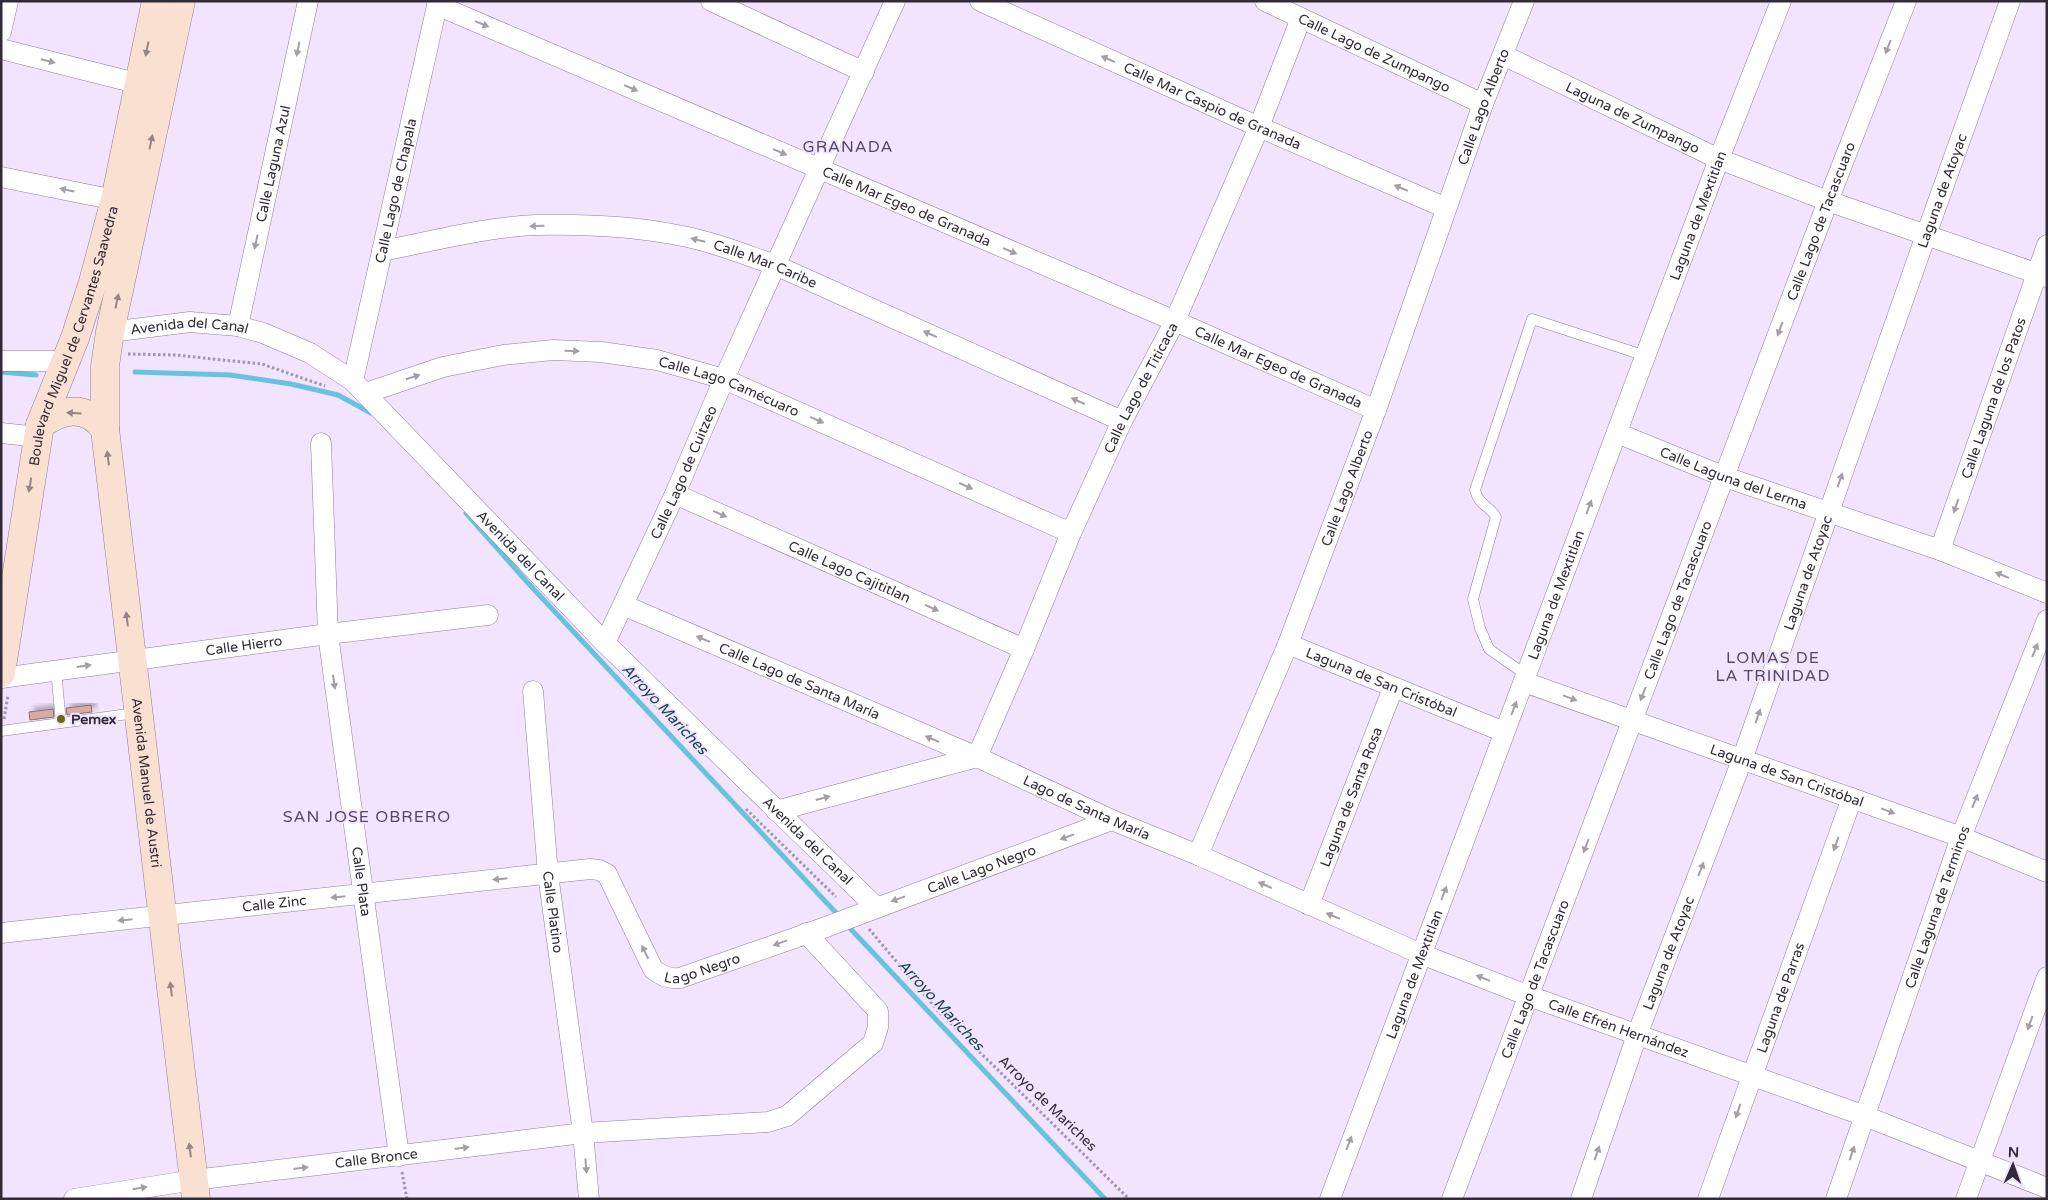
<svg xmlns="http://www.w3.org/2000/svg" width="2048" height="1200" font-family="'Varela Round',sans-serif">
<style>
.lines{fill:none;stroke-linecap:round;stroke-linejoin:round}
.stream{stroke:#67c2df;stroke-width:5}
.building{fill:#d5aca5;stroke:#906b64;filter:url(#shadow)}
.lane-casing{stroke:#8f7e9d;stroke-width:11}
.street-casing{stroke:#8f7e9d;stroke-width:21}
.secondary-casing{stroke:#8f7e9d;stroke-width:29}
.path{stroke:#a195aa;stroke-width:3;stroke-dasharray:2.5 2.5;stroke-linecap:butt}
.lane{stroke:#fff;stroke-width:10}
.street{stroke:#fff;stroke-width:20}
.secondary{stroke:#f9e0d1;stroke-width:28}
.oneway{fill:#a39fa5}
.oneway2{fill:#968584}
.poi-dot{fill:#656c11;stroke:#f2e3fe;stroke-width:2}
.labels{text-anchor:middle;stroke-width:4;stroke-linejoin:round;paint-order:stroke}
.street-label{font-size:14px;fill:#322a37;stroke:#f2e3fe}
.poi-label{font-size:14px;font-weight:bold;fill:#322a37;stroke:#f2e3fe;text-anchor:start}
.water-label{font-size:15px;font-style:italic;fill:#1a4350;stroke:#f2e3fe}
.quarter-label{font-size:16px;letter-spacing:1px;fill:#564762;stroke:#f2e3fe}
</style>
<defs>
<filter id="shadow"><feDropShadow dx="4.5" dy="-4.5" stdDeviation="2.5" flood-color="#0004"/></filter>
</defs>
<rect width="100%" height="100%" fill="#f2e3fe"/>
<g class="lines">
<path class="stream" d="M1,372L36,375
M135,372L230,375L291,384L338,395L371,413
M466,513L528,583L839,916
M846,924L1105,1199"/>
</g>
<path class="building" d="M91,705L92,712L67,715L66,708Z
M53,709L54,717L30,720L29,712Z"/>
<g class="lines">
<g class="lane-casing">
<path id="lane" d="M56,670L61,723
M1527,673L1519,670L1489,649L1480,628L1473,599L1496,517C1489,505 1479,506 1475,490L1532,319L1646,356
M1,731L136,713"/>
</g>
<g class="street-casing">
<g id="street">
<path d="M711,1L864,72"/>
<path id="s1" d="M980,1L1259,127L1446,208"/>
<path id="s2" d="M1265,1L1483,104"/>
<path id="s3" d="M437,5L1175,321L1376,410"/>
<path d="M1,32L8,1"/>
<path d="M1,49L140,84"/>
<path id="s4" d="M1503,55L1719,159L1828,201L2047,277"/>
<path d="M1,177L115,200"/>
<path id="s5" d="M382,251C433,241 485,227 536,225C583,224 631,226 677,235C711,241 743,254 775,265L1122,421"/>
<path id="s6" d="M238,326L308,1"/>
<path id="s7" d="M110,332L190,322L238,326L263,333L310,353L353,381L605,643L876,907"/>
<path d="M1,361H66"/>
<path id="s8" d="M353,381L438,1"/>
<path id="s9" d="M366,393L443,367L503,355L553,350L601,352L657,360L724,379L1071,533"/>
<path d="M1,433L38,437"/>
<path id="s10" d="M1617,433L1725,477L1940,550L2047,593"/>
<path id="s11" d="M321,443L328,634L399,1156"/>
<path id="s12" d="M675,494L1024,649"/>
<path id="s13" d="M1940,550L2047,245"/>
<path id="s14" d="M623,605L977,757L1112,820L1198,855L1421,954L1529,996L1865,1116L2047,1188"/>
<path id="s15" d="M605,643L675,494L724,379L895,1"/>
<path id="s16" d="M1288,644L1504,732"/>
<path id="s17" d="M1,678L328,634L488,615"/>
<path id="s18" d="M1524,682L1961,837L2047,872"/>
<path id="s19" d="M533,691L548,874L583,1133L589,1199"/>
<path id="s20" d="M977,757L1024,649L1071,533L1122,421L1175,321L1259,127L1301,18"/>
<path d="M776,811L977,757"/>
<path id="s21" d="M1198,855L1288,644L1376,410L1483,104L1524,1"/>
<path id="s22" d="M1309,905L1393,688"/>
<path id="s23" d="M1,933L590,869L599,870L607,874L653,969C662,976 668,979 680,978L826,927L1112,820"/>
<path id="s24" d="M74,1199L194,1180L583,1133L768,1122L787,1116L873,1043L878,1027V1011L806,933"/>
<path id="s25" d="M1330,1199L1719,159L1781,1"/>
<path id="s26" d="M1452,1199L1828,201L1906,1"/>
<path id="s27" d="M1581,1199L1637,1035L1742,760L1926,235L2010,1"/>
<path id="s28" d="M1708,1199L1852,798"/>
<path id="s29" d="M1836,1199L1961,837L2047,620"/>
<path d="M1966,1199L2047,977"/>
</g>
</g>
<g class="secondary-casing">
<g id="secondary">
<path id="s30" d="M181,1L110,332L105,366V429L196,1199"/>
<path d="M40,425C63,409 85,404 105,429"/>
<path id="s31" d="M1,673L40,425L75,338L93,282L115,200L156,1"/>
</g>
</g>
<path class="path" d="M128,354L175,355L262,364L325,386
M4,719L8,695
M746,809L836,897
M869,929L938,1011L1129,1199
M402,1172L407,1199"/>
<use href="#lane" class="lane"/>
<use href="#street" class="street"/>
<use href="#secondary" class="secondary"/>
</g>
<defs><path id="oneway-solid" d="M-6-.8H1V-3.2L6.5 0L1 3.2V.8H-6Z" transform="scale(1.25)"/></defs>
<g class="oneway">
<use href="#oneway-solid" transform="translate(482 24) rotate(23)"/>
<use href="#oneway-solid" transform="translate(1888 47) rotate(111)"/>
<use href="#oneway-solid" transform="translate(298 49) rotate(102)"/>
<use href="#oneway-solid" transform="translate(1108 59) rotate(-156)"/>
<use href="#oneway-solid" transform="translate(48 61) rotate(14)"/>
<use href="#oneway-solid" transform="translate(631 88) rotate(23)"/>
<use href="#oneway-solid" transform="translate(780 152) rotate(23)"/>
<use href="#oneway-solid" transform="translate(1401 188) rotate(-157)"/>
<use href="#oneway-solid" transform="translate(67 190) rotate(-168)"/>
<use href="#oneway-solid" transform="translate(537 226) rotate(178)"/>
<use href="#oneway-solid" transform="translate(698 240) rotate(-166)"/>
<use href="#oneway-solid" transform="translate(256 242) rotate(102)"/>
<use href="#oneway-solid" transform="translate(1010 251) rotate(23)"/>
<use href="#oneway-solid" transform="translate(1780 329) rotate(110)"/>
<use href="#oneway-solid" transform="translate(930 334) rotate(-156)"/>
<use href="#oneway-solid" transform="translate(572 351) rotate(2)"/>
<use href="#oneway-solid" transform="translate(413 377) rotate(-18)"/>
<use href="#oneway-solid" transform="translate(1078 401) rotate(-156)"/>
<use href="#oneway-solid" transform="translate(817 420) rotate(24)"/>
<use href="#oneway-solid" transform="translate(1840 480) rotate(-71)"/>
<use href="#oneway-solid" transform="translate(966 486) rotate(24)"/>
<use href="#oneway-solid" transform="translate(1956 506) rotate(109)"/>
<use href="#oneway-solid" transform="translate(1589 507) rotate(-70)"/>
<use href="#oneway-solid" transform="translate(720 514) rotate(24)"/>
<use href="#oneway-solid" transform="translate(2002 575) rotate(-158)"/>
<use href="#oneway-solid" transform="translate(932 608) rotate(24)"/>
<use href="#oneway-solid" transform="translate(703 639) rotate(-157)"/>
<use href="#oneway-solid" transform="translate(2035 650) rotate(-68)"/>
<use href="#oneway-solid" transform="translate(84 666) rotate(-8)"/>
<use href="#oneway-solid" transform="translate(334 682) rotate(82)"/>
<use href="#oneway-solid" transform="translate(1643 694) rotate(111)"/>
<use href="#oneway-solid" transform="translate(1570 698) rotate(20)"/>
<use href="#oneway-solid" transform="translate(1514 708) rotate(-69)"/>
<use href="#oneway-solid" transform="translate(1758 716) rotate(-71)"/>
<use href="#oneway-solid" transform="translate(932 739) rotate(-157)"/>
<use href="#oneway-solid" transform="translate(823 798) rotate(-15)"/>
<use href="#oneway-solid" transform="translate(1975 801) rotate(-68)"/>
<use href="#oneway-solid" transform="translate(1888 811) rotate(20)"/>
<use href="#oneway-solid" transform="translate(1067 837) rotate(160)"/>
<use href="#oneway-solid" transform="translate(1836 844) rotate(110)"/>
<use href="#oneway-solid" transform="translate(1586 846) rotate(111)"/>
<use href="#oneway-solid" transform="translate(1701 869) rotate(-69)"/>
<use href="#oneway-solid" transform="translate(500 879) rotate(174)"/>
<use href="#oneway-solid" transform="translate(1265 885) rotate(-156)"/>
<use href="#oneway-solid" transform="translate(1444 893) rotate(-69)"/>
<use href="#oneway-solid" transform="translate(338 897) rotate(174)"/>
<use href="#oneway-solid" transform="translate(898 899) rotate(160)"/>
<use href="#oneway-solid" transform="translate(1333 916) rotate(-157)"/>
<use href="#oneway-solid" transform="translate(125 920) rotate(174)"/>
<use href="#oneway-solid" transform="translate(780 943) rotate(160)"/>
<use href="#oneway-solid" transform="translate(645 952) rotate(-116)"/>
<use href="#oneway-solid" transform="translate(1483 978) rotate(-158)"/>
<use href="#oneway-solid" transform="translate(2030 1023) rotate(110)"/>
<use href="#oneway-solid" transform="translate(1738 1111) rotate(109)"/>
<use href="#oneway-solid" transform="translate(1349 1143) rotate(-69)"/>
<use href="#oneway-solid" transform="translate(462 1148) rotate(-7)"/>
<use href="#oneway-solid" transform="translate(1597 1153) rotate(-71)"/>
<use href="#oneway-solid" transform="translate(1852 1153) rotate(-71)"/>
<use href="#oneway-solid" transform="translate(586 1166) rotate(85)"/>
<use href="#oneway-solid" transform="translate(301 1168) rotate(-7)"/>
<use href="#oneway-solid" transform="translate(140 1188) rotate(-9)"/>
</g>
<g class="oneway2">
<use href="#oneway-solid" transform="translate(147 49) rotate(101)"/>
<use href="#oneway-solid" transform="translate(151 142) rotate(-78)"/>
<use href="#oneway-solid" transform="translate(117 301) rotate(-78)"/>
<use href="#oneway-solid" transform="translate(74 413) rotate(-177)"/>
<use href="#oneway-solid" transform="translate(108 458) rotate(-97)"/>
<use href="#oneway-solid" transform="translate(30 485) rotate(99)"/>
<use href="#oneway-solid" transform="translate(127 619) rotate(-97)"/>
<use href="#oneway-solid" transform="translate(171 989) rotate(-97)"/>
<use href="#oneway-solid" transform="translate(190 1150) rotate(-97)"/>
</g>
<circle class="poi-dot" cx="61" cy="719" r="5"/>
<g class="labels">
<g class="street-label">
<text dy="5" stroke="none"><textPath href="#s2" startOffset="121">Calle Lago de Zumpango</textPath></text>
<text dy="5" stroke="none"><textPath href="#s1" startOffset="255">Calle Mar Caspio de Granada</textPath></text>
<text dy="5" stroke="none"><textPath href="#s21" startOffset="801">Calle Lago Alberto</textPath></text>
<text dy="5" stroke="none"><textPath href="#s4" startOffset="144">Laguna de Zumpango</textPath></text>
<text dy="5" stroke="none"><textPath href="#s6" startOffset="166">Calle Laguna Azul</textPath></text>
<text dy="5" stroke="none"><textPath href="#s27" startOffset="1071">Laguna de Atoyac</textPath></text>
<text dy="5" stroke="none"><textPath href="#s8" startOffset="195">Calle Lago de Chapala</textPath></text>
<text dy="5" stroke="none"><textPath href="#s3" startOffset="511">Calle Mar Egeo de Granada</textPath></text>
<text dy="5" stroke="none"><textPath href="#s25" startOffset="1050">Laguna de Mextitlan</textPath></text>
<text dy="5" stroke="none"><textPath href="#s26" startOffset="1045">Calle Lago de Tacascuaro</textPath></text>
<text dy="5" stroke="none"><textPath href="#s5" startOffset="391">Calle Mar Caribe</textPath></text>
<text dy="5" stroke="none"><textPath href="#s7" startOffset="80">Avenida del Canal</textPath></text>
<text dy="5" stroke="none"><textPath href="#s31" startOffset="346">Boulevard Miguel de Cervantes Saavedra</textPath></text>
<text dy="5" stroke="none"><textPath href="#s3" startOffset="916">Calle Mar Egeo de Granada</textPath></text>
<text dy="5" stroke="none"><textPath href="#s9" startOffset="374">Calle Lago Camécuaro</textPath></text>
<text dy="5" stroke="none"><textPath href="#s20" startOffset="404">Calle Lago de Titicaca</textPath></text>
<text dy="5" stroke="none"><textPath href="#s13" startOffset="161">Calle Laguna de los Patos</textPath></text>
<text dy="5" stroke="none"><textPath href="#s15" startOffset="188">Calle Lago de Cuitzeo</textPath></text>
<text dy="5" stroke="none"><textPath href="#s10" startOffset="125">Calle Laguna del Lerma</textPath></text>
<text dy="5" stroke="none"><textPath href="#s21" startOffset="396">Calle Lago Alberto</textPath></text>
<text dy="5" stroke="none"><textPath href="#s7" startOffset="499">Avenida del Canal</textPath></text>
<text dy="5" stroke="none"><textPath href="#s12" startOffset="191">Calle Lago Cajititlan</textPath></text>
<text dy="5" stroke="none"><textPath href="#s27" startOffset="666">Laguna de Atoyac</textPath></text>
<text dy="5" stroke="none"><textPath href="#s25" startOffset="645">Laguna de Mextitlan</textPath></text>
<text dy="5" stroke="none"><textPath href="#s26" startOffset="640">Calle Lago de Tacascuaro</textPath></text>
<text dy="5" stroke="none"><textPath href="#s17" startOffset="245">Calle Hierro</textPath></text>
<text dy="5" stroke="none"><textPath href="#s14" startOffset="192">Calle Lago de Santa María</textPath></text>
<text dy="5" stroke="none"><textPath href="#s16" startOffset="101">Laguna de San Cristóbal</textPath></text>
<text dy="5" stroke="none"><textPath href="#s18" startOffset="279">Laguna de San Cristóbal</textPath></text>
<text dy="5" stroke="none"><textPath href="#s30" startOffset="792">Avenida Manuel de Austri</textPath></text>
<text dy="5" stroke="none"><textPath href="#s22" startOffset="116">Laguna de Santa Rosa</textPath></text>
<text dy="5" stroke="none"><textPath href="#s14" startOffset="506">Lago de Santa María</textPath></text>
<text dy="5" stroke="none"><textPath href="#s7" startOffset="904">Avenida del Canal</textPath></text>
<text dy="5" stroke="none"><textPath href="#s23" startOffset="1066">Calle Lago Negro</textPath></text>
<text dy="5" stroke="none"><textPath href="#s11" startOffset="441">Calle Plata</textPath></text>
<text dy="5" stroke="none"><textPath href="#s23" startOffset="275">Calle Zinc</textPath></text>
<text dy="5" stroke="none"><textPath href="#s29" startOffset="309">Calle Laguna de Terminos</textPath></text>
<text dy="5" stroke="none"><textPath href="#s19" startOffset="222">Calle Platino</textPath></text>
<text dy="5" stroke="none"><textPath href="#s27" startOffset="261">Laguna de Atoyac</textPath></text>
<text dy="5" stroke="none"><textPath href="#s23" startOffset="769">Lago Negro</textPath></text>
<text dy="5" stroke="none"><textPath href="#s25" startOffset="240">Laguna de Mextitlan</textPath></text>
<text dy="5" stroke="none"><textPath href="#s26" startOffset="235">Calle Lago de Tacascuaro</textPath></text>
<text dy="5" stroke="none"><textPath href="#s28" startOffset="214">Laguna de Parras</textPath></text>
<text dy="5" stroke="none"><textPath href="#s14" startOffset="1082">Calle Efrén Hernández</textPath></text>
<text transform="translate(1048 1103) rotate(44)" y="5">Arroyo de Mariches</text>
<text dy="5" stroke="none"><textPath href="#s24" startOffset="305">Calle Bronce</textPath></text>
</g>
<g class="poi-label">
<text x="71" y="724">Pemex</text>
</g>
<g class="water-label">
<text transform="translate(665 709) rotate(47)" y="5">Arroyo Mariches</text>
<text transform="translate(941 1005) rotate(47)" y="5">Arroyo Mariches</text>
</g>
<g class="quarter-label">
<text x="848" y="152">GRANADA</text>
<text x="1773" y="663">LOMAS DE<tspan x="1773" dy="18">LA TRINIDAD</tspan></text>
<text x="367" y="822">SAN JOSE OBRERO</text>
</g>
</g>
<rect width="2048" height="1200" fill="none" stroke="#322a37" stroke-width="5"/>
<g transform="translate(2013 1165) rotate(2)" stroke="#f2e3fe" stroke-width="4" paint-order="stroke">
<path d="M0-4L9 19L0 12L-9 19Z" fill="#322a37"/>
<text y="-8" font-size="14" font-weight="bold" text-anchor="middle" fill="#322a37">N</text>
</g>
</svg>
